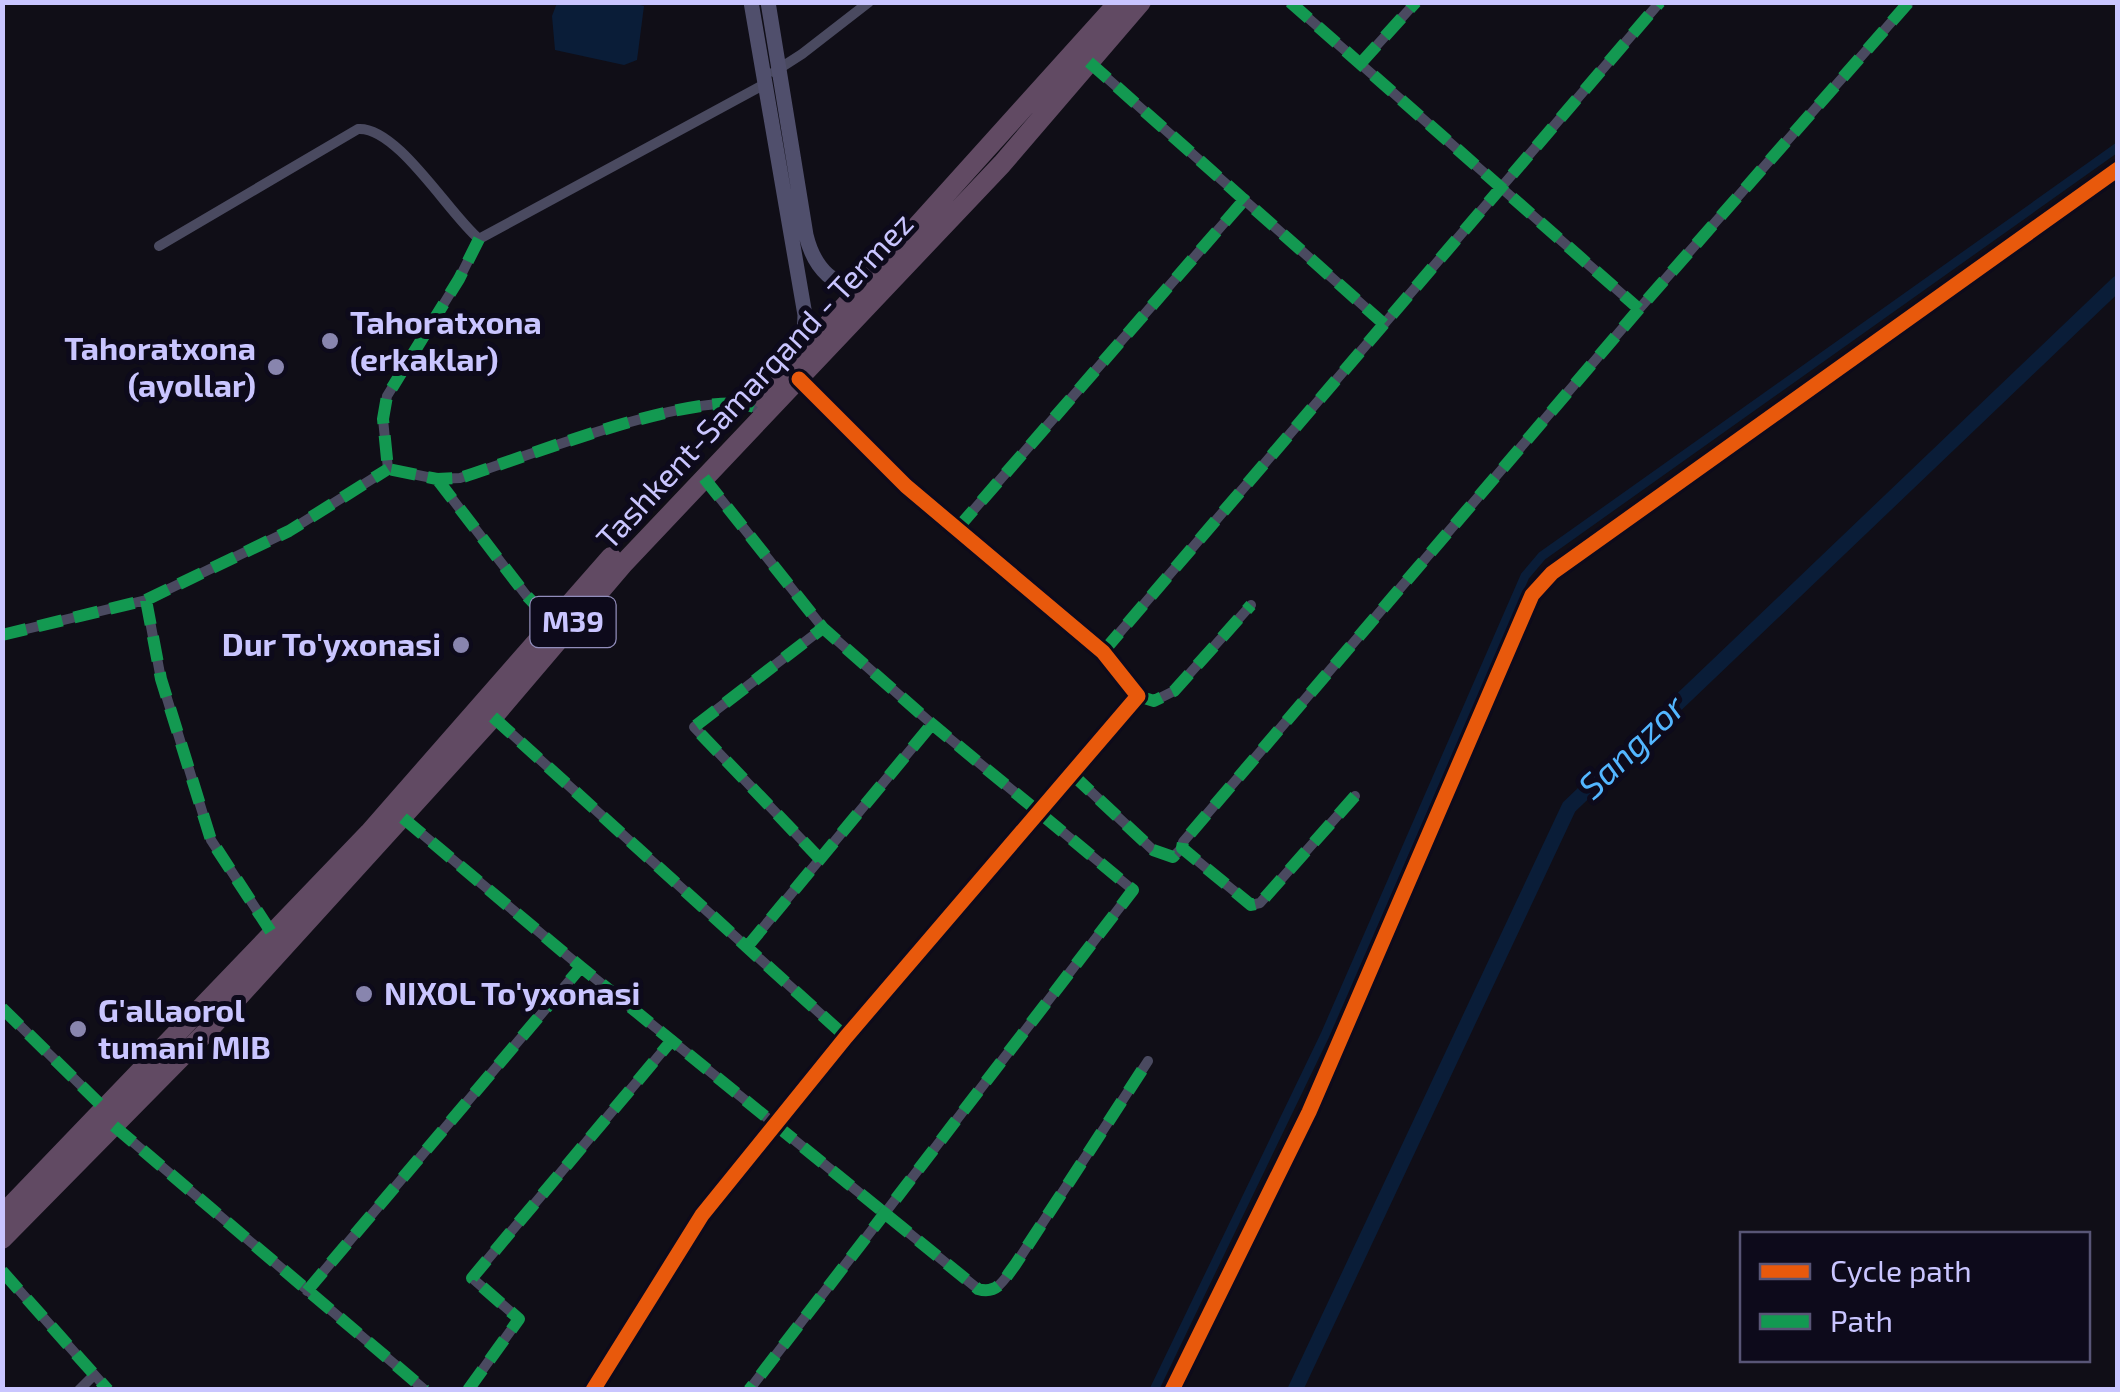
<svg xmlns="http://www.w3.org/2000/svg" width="2120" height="1392" font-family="'Exo 2',sans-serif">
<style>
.water{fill:#0a1d38}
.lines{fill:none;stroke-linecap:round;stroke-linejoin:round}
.canal{stroke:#0a1d38;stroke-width:9}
.river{stroke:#0a1d38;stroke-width:15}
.street{stroke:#4a4a60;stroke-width:10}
.secondary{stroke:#504f6c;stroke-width:15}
.highway{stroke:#614a63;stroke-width:20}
.quiet{stroke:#139951;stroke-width:12;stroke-dasharray:25 12;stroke-linecap:butt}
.cycleway-casing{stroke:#0d0a1b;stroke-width:21}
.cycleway{stroke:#e8590c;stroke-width:15}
.poi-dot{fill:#8885ae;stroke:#0d0a1b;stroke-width:4}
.labels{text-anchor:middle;stroke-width:10;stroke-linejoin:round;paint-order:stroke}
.shield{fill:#0d0a1b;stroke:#918dbb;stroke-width:2.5}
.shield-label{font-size:30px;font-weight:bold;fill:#c9c5ff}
.poi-label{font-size:32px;font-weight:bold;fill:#c9c5ff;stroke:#0d0a1b;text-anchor:start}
.street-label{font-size:32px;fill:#c9c5ff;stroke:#0d0a1b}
.water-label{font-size:35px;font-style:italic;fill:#53b6ff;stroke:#0d0a1b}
</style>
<rect width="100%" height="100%" fill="#100e17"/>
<path class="water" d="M632,3L644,6L637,60L624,65L555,50L552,16L557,3Z"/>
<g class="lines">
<path class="canal" d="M1154,1390L1325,1035L1525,576L1542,556L2118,147"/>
<path class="river" d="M1295,1390L1569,807L2118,283"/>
<path class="street" d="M1290,2L1639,309
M1090,63L1384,324
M1360,64L1416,2
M774,72L802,54L869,2
M479,239L459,279L387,396L383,419L388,469L437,479L460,478C520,459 701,387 754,407
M159,246L358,129C397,126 449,214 479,239L765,84
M704,478L823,628L932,724L1133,890L749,1390
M437,479L526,595L552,622
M957,529L1245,199
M146,600L161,679L211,840L273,935
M2,635L146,600L289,531L388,469
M1103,652L1660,2
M1138,696L1154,701L1174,691L1251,605
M493,717L846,1037
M1072,774L1153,850L1173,857L1182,848
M1355,796L1260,903L1251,905L1182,848L1183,842L1639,309L1909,2
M403,818L581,967L978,1289C998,1295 1004,1279 1015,1265L1148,1061
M820,859L694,727L823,628
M747,947L932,724
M2,1008L105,1109
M114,1126L425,1390
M2,1271L108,1390
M307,1291L581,967
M79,1390L94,1375
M468,1390L519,1319L472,1278L672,1040
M593,1390L702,1215L846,1037L1138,696L1103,652L906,486L799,379
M1172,1390L1309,1112L1532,595L1552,573L2118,169"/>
<path class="secondary" d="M751,2L805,315L804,341L799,353
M768,2L806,235C813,264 835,297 869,279"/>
<path class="highway" d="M762,398L1119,2
M2,1215L369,833L611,557
M2,1239L213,1025L493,717L624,563L1002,164L1141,2"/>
<path class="quiet" d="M1290,2L1639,309
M1089,62L1384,324
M1360,64L1416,2
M479,239L459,279L387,396L383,419L388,469L437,479L460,478C520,459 701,387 754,407
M704,478L823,628L932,724L1133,890L749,1390
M437,479L526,595L552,622
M957,529L1245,199
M146,600L161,679L211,840L273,935
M2,635L146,600L289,531L388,469
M1103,652L1660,2
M1138,696L1154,701L1174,691L1251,605
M493,717L846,1037
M1072,774L1153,850L1173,857L1182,848
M1355,796L1260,903L1251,905L1182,848L1183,842L1639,309L1909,2
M403,818L581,967L978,1289C998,1295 1004,1279 1015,1265L1148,1061
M820,859L694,727L823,628
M747,947L932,724
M2,1008L105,1109
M114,1126L425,1390
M2,1271L108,1390
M307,1291L581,967
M468,1390L519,1319L472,1278L672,1040"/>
<g class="cycleway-casing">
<path id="cycleway" d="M593,1390L702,1215L846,1037L1138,696L1103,652L906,486L799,379
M1172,1390L1309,1112L1532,595L1552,573L2118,169"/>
</g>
<use href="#cycleway" class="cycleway"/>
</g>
<g class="poi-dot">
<circle cx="330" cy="341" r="10"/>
<circle cx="276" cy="367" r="10"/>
<circle cx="461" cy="645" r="10"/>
<circle cx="364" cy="994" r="10"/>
<circle cx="78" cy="1029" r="10"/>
</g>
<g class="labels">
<rect class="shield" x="530.5" y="597" width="85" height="50" rx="8"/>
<g class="shield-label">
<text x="573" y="632">M39</text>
</g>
<g class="poi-label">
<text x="350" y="334">Tahoratxona<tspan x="350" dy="37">(erkaklar)</tspan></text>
<text x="256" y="360" text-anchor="end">Tahoratxona<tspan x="256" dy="37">(ayollar)</tspan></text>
<text x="441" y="656" text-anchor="end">Dur To'yxonasi</text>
<text x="384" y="1005">NIXOL To'yxonasi</text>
<text x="98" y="1022">G'allaorol<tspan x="98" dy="37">tumani MIB</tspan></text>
</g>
<g class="street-label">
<text transform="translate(755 381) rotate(-47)" y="11">Tashkent-Samarqand - Termez</text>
</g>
<g class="water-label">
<text transform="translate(1632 747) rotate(-44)" y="12">Sangzor</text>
</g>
</g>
<rect width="2120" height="1392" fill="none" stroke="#c9c5ff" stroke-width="10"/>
<rect x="1740" y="1232" width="350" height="130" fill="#0d0a1b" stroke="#585576" stroke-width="2.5"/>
<rect x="1760" y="1264" width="50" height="15" fill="#e8590c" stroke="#585576" stroke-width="2.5"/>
<text x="1830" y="1282" font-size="30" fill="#c9c5ff">Cycle path</text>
<rect x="1760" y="1314" width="50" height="15" fill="#139951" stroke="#585576" stroke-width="2.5"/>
<text x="1830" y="1332" font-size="30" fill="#c9c5ff">Path</text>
</svg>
